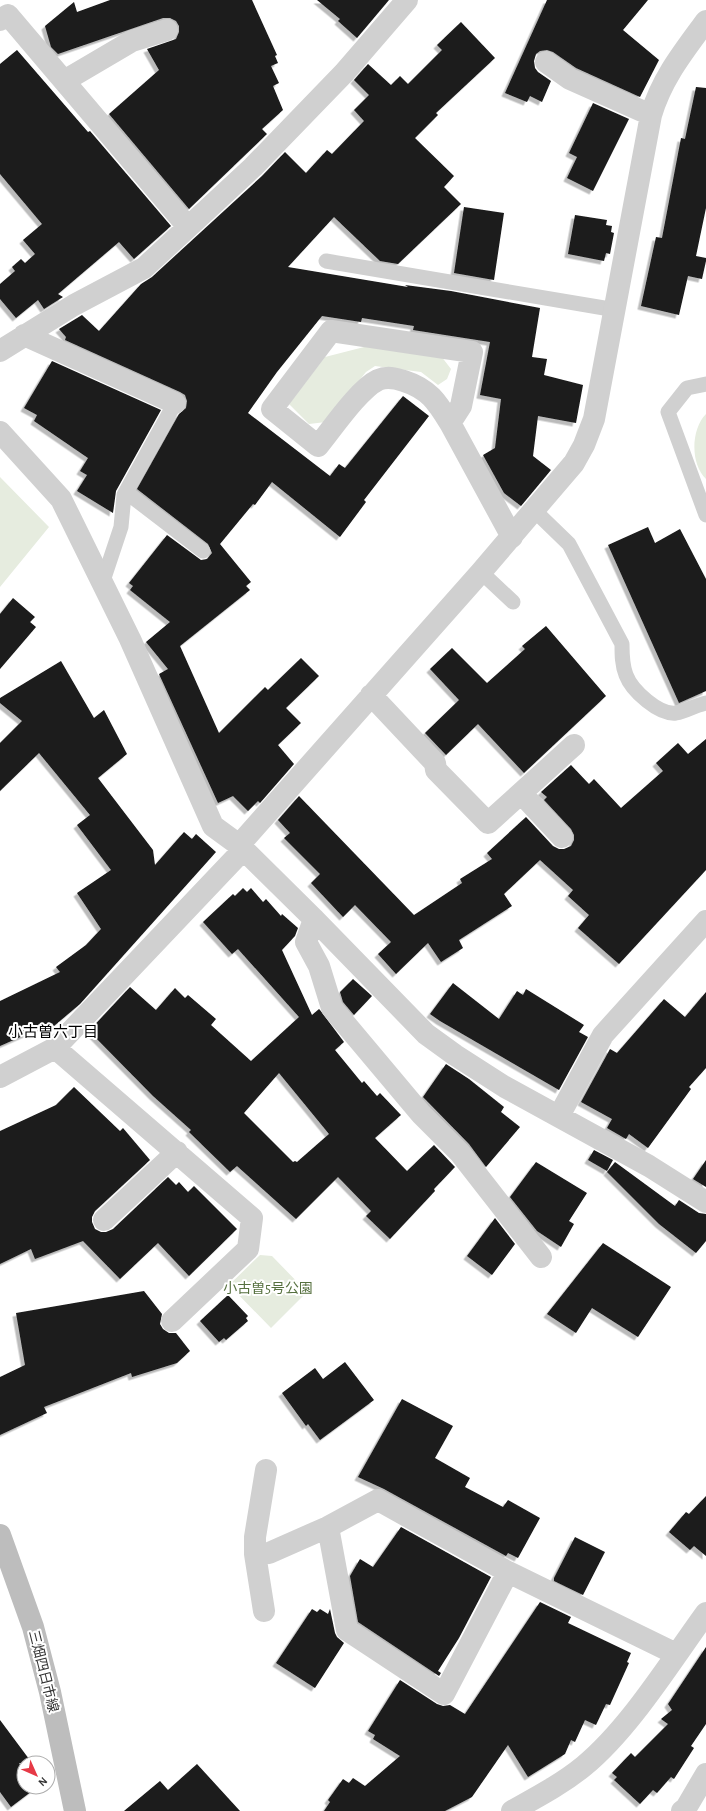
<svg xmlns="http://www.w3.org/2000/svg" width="706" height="1811" font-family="'Alegreya Sans','Noto Sans JP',sans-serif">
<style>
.green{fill:#e6ecdf}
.building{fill:#1a1a1a;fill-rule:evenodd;filter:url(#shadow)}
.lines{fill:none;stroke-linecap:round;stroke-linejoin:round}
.service{stroke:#d0d0d0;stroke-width:15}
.minor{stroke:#d0d0d0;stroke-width:22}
.secondary{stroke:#bdbdbd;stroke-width:22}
.labels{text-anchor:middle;stroke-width:4;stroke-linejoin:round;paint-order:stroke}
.park-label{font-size:14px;fill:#56703f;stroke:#fff}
.street-label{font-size:14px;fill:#333;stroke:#fff}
.neighbourhood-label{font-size:15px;fill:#000;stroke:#fff}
</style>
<defs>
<filter id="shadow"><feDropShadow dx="-3.5" dy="3.5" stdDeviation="0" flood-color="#0004"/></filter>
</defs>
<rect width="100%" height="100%" fill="#fff"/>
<path class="green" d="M368,346L441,356L451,369L447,379L438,385L421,372L375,366L366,372L326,422L309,424L289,404L325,357Z
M706,414V479C690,464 691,429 706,414Z
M0,477L49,527L0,587Z
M260,1255L272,1256L307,1292L271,1328L229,1285Z"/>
<path class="building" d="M110,0H252L277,55L275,56L278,63L271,66L279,83L273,86L283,110L262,129L267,134L189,209L109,114L159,70L147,49L176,39L179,32V26L176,21L170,18H163L58,54L51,47L45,26L74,2L77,12Z
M317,0H389L357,38L338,21L340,19Z
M547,0H648L623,30L659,60L640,97L576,68L553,52L547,50L540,51L536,54L534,61L535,68L538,72L551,81L542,102L530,96L527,102L505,93Z
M461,22L495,58L436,113L438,115L415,138L454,176L444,187L461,204L398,264L380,261L334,217L288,267L408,287L405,285L451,291L540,308L532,357L547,359L544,375L583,385L576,423L538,416L533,456L551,470L521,506L504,493L483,455L495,448L501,399L480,395L490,342L413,330L414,326L362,318L361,322L322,316L277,372L248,413L330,476L339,464L345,468L403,396L429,416L364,500L366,502L340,537L272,482L255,505L253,504L220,544L251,582L246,586L250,590L180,646L219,733L265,687L268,690L301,658L319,676L286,708L301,723L278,745L294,764L260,803L258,801L248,811L233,796L218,803L159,674L168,669L146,642L170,622L130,590L133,586L129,583L167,535L201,560L207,559L212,553L208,544L137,489L179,414L186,408L187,401L185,395L180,392L65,340L66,337L59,329L82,315L99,331L141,284L152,277L262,176L285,152L306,173L327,150L332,154L364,121L354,110L369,95L354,80L368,64L391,85L400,76L408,84L442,50L437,45Z
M17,50L88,132L90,131L171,226L134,259L119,242L58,294L63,297L44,309L38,300L16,318L0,299V284L15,271L12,267L21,259L25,263L35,254L23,240L42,224L0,174V64Z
M696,87L706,88V208L696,256L706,258V261L702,279L688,276L679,315L641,306L656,237L662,238L681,138L685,139Z
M593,103L629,119L593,191L567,178L577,157L569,153Z
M464,207L504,213L494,280L454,273Z
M575,215L607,220L606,225L612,226L611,232L614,233L610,254L606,253L604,261L568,254Z
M52,361L161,410L116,491L113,513L77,491L87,475L80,471L88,458L34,421L37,415L24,408Z
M648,527L655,543L680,529L706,579V691L679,703L608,545Z
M13,598L35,617L30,622L36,627L0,669V614Z
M546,626L606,696L524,773L478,724L446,755L425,733L459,700L430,669L452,648L487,683L525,649L522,646Z
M61,661L94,718L104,710L127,754L98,778L153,850L155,865L184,832L192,839L196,834L216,852L80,1004L54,1026L52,1023L0,1046V1001L60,972L56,967L86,945L101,929L77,893L111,870L77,825L90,815L39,753L0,791V743L22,721L0,703V698Z
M706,739V870L619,964L578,928L589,915L568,896L573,890L540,860L504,894L512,906L459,940L463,948L441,962L428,943L396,974L378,954L391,942L355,905L343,917L311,883L320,874L284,838L290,833L278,820L299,796L414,915L462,883L460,879L492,859L487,853L526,817L553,846L559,849H564L571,846L574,840V835L571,829L544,800L547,797L541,792L571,765L589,784L594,779L621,808L663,771L656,763L678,743L688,754Z
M243,888L247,892L251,888L263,902L266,899L281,916L282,914L298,928L295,936L282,950L312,1015L319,1009L320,1010L344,1042L335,1050L362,1083L364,1081L377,1096L380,1093L401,1115L375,1138L407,1171L434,1145L455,1167L434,1189L435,1191L390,1239L366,1216L371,1211L338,1177L296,1219L237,1166L230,1172L189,1132L191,1130L153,1096L89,1031L130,987L156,1010L175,988L185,998L188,995L216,1019L211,1025L251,1061L299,1017L238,949L232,954L203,922L233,894L235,896ZM279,1073L329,1134L297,1162L295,1161L293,1162L244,1113Z
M353,979L372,996L354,1015L343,1002L340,992Z
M453,983L499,1019L517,991L523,995L526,989L584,1025L579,1032L588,1037L559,1090L440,1021L430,1014Z
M706,992V1068L689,1087L691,1089L648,1148L629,1134L626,1139L607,1128L612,1119L581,1102L610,1049L617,1053L664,999L685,1017Z
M446,1064L469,1079L504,1107L501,1112L520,1127L486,1167L469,1144L423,1097Z
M74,1087L120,1131L123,1128L150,1160L95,1211L92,1217V1222L95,1229L101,1232H106L113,1229L168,1177L176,1185L179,1182L188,1192L194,1186L237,1229L189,1276L158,1243L120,1279L83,1241L35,1259L31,1249L0,1264V1131L56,1105Z
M594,1150L613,1160L607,1171L588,1160Z
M706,1160V1187L693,1179Z
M536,1162L587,1193L569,1221L574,1224L561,1247L537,1231L510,1197Z
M615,1162L675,1206L679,1200L699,1213L706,1214V1241L696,1253L659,1224L607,1172Z
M495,1218L515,1244L492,1275L467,1256Z
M603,1243L671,1287L638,1337L592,1308L576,1333L547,1314Z
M144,1291L162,1314L160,1324L163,1329L169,1333H176L190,1351L177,1363L132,1377L131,1373L44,1407L47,1413L0,1435V1377L25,1365L16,1313Z
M228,1295L248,1316L246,1318L248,1321L226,1340L224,1338L219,1342L200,1321Z
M345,1362L374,1400L320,1440L308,1424L306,1426L282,1393L315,1368L323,1379Z
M402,1399L453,1426L435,1458L470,1478L465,1487L503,1507L508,1500L540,1518L518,1558L508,1553L506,1556L384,1489L358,1477Z
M706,1496V1556L694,1546L690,1550L669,1532L686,1512L689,1514Z
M401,1527L491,1577L459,1638L438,1671L441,1673L439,1676L358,1622L350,1576L360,1559L373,1567Z
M575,1537L605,1552L583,1595L554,1581V1578Z
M540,1602L571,1617L568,1623L631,1653L627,1662L629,1663L610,1705L606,1704L596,1725L585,1720L575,1742L571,1740L565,1754L528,1777L508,1745L472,1797L445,1811H324L330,1802L328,1800L343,1779L349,1783L353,1778L365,1786L400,1756L373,1739L375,1735L368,1731L400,1680L437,1704L443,1706L450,1705L465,1714Z
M312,1609L317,1612L320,1609L328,1614L330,1609L335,1633L337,1637L344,1643L315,1688L276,1663Z
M706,1647V1724L691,1746L694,1748L674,1779L671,1777L657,1793L653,1790L640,1804L614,1780L617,1777L612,1773L631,1753L635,1757L668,1724L661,1719L672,1710L668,1704Z
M0,1720L32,1763H19L24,1771V1787L36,1788L11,1807L0,1792Z
M197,1764L240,1811H124L160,1781L168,1790Z"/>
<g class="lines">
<path class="service" d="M326,261L616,310
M706,384L687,388L668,412L706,515
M126,492L203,551
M535,511L569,544L622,644C622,655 622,665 626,675C632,691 659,715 676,713C686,711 696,705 706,703
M481,572L513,602
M102,584L121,527L124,495L175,403"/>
<path class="minor" d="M0,20L8,15L188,227
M546,62L570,79L651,115
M64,81L132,41L167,30
M24,335L175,403
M0,351L74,305L144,268L253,167L344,73L407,0
M450,423C437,402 429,389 404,381C395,378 387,376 378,380C359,389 332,429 318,446L272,409L331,331L472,352L461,406L450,423L512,537
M0,432L61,499L130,639L213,826L239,845L314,919L426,1034L455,1055L505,1087L649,1166L706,1202
M371,695L435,763L436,770L488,823L574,745
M521,793L562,837
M239,845L481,572L574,463L584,445L594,419L651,115C662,78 684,51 706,21
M314,919L306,942L319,966L332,1008L421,1114L460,1153L541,1257
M55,1048L252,1218L248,1249L172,1321
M0,1077L55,1048L243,850
M559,1116L603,1035L706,921
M104,1220L177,1152
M255,1554L269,1553L328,1527
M508,1572L444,1694L347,1630L328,1527L378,1500L508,1572L676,1654
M264,1611L255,1554V1537L266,1470
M512,1811C537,1797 562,1784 584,1766C630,1728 671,1661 706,1613
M682,1811L686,1808L706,1774"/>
<path class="secondary" d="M0,1535L33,1627L50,1692L75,1811"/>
</g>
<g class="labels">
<g class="park-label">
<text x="268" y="1293">小古曽5号公園</text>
</g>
<g class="street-label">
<text transform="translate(44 1671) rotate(76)" y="5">三畑四日市線</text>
</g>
<g class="neighbourhood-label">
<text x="53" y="1037">小古曽六丁目</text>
</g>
</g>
<g transform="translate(36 1775) rotate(135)"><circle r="19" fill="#ffffff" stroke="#adadad"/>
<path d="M0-3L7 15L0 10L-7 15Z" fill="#e63946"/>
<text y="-6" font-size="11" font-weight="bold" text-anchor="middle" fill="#333333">N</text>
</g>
</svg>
